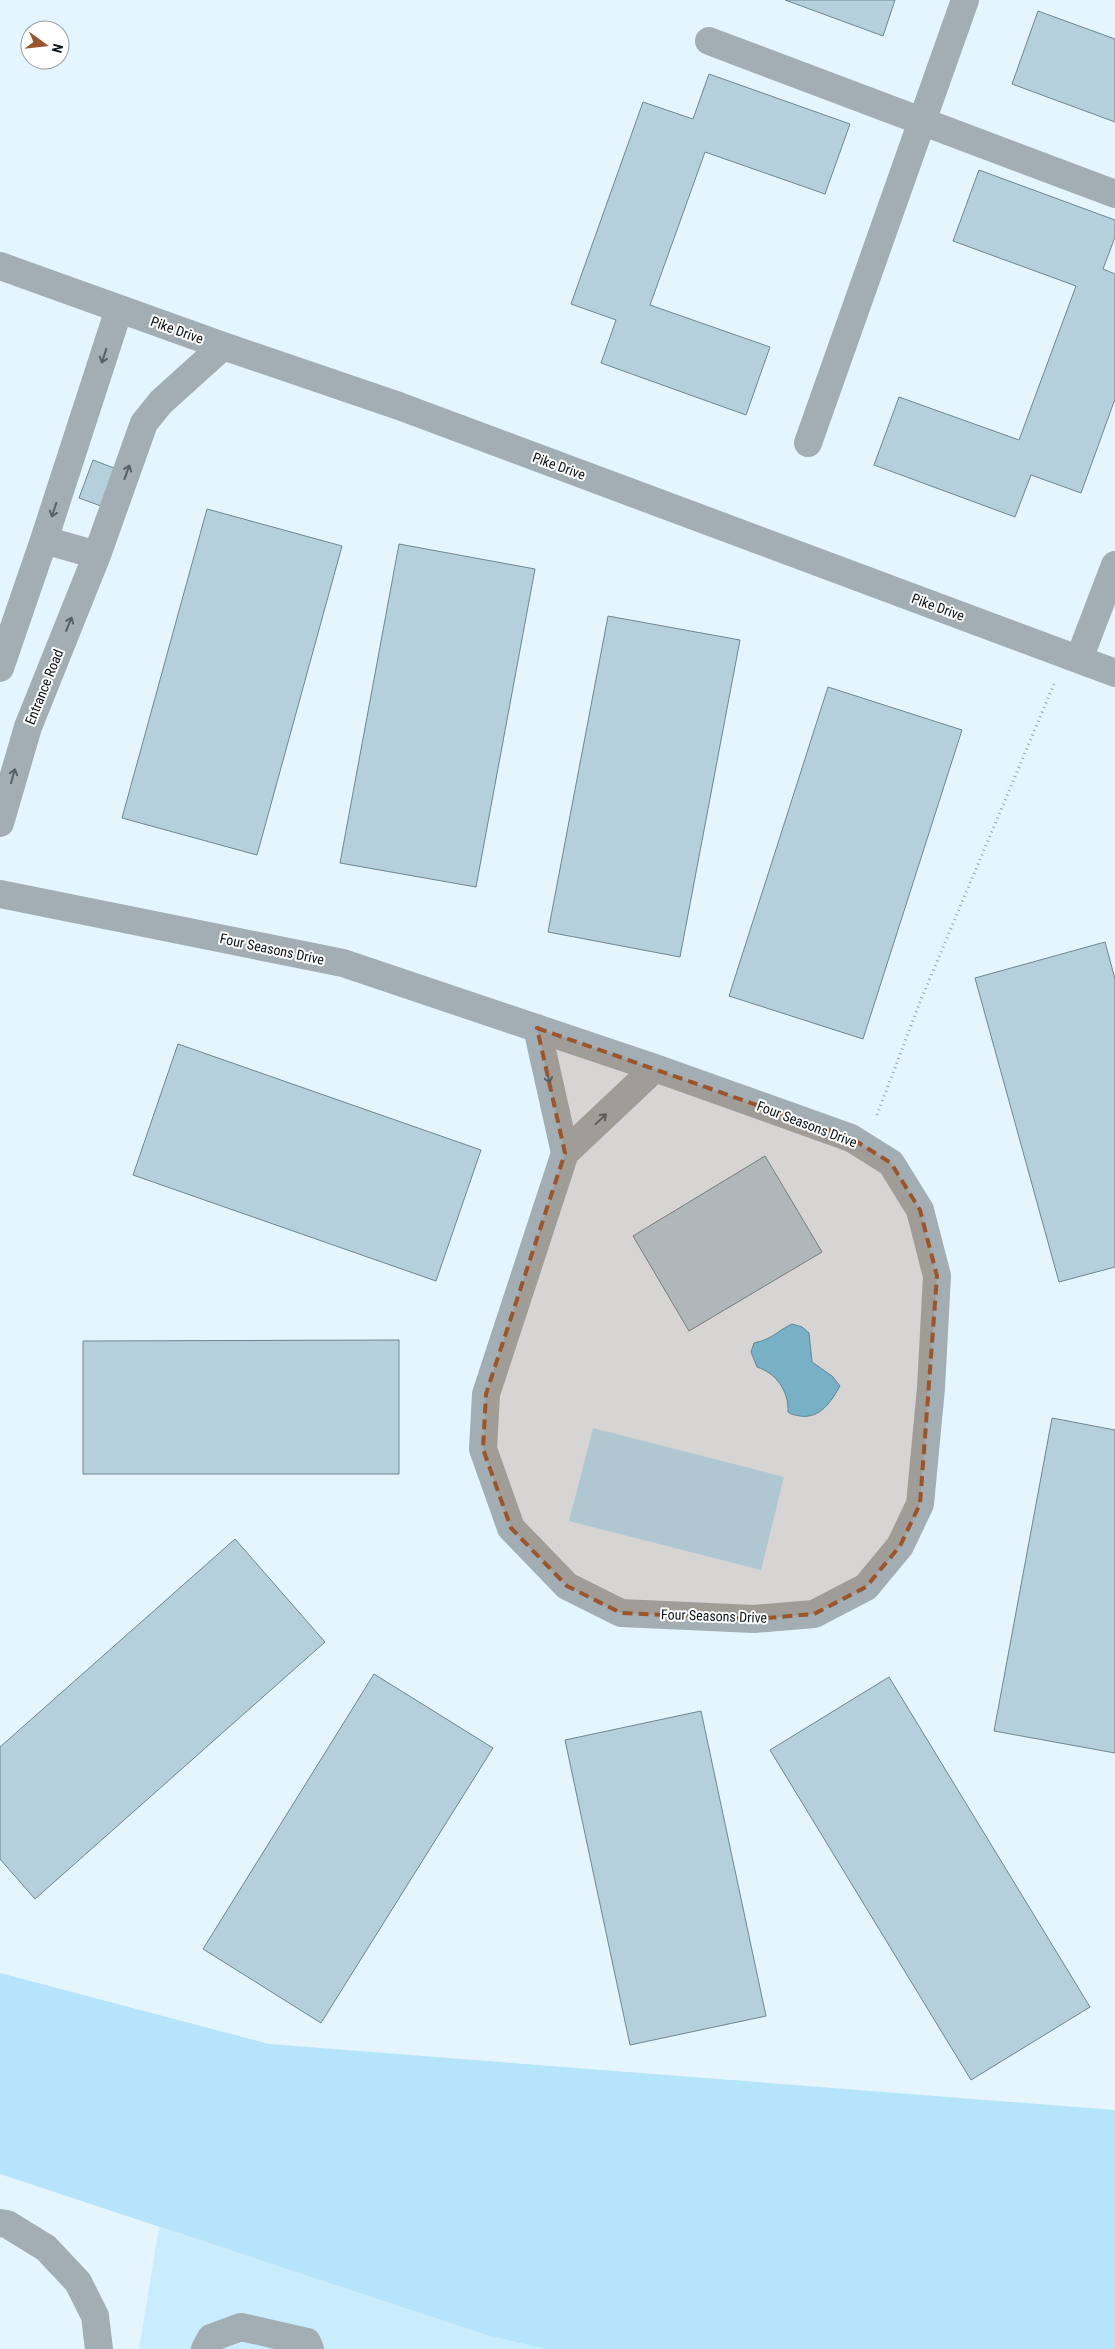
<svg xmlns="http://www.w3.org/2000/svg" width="1115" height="2349" font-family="'Roboto Condensed',sans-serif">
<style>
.built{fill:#caedfe}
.green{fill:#b5e4fb}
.water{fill:#70c7ed;stroke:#5191ad}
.building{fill:#b5d0dc;stroke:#6d8692}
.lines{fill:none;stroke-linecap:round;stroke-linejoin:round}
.path{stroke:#97a5ac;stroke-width:3;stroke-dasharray:1 4;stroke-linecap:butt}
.minor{stroke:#a2aeb3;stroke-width:28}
.oneway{stroke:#566065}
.marked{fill:#9b552c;fill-opacity:0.2;stroke:#9b552c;stroke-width:4;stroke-dasharray:10 6;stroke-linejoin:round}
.labels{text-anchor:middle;stroke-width:4;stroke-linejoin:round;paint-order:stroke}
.street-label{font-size:14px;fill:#091317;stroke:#fff}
</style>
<rect width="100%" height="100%" fill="#e5f5fd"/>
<path class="built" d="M159,2227L486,2335L546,2349H139Z"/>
<path class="green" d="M593,1428L784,1477L761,1570L569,1521Z
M0,1973L269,2044L1115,2110V2349H546L486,2335L0,2174Z"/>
<path class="water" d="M792,1324L802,1327L809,1333L812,1362L832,1376L840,1386C831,1402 820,1419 800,1416C795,1415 792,1415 788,1412C789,1391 776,1373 757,1367L751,1352L754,1343C773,1339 777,1331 792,1324Z"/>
<path class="building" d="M785,0H895L883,36Z
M1038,11L1115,39V122L1012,84Z
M709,74L850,124L825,194L705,152L650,305L770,347L746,415L601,363L616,320L571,304L643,102L693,119Z
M979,170L1115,220V237L1103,269L1115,274V399L1081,493L1031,475L1015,517L874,465L899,397L1019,440L1076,286L953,241Z
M93,460L114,468L101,506L79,498Z
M207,509L342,546L257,855L122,818Z
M399,544L535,569L476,887L340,863Z
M608,616L740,640L680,957L548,932Z
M828,687L962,730L863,1039L729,996Z
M1105,942L1115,979V1267L1059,1282L975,978Z
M178,1044L481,1150L436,1281L133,1175Z
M765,1156L822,1252L689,1331L633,1236Z
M399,1340V1474H83V1341Z
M1052,1418L1115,1430V1753L994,1731Z
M235,1539L325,1642L35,1899L0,1859V1747Z
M374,1674L493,1748L321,2023L203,1949Z
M889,1677L1090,2007L971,2080L770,1750Z
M701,1711L766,2016L630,2045L565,1740Z"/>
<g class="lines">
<path class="path" d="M877,1115L920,1002L1054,684"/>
<path class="minor" d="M709,41L1115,194
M0,266L223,346L399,406L1115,673
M808,443L965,0
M44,540L97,555
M1079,659L1115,565
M0,668L44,540L119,309
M0,823L28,727L97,555L144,423L161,402L223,346
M0,894L343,963L655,1068L851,1138L891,1163L920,1210L937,1276L931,1388L920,1504L900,1546L866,1587L814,1614L754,1619L621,1613L567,1586L511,1528L483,1449L486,1394L565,1153L655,1068
M537,1028L565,1153
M0,2223L7,2224L46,2248L78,2282L95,2316L99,2349
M205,2349L211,2338L241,2327L307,2342L310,2349"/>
</g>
<defs><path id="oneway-shaft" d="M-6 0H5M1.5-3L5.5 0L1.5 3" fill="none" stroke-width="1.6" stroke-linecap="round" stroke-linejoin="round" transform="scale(1.25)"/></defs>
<g class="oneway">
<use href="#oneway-shaft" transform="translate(104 356) rotate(108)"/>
<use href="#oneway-shaft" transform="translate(127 472) rotate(-70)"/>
<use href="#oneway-shaft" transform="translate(54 510) rotate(108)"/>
<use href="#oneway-shaft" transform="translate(69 624) rotate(-68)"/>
<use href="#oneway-shaft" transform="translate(13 776) rotate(-74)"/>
<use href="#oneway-shaft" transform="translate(548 1076) rotate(77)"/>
<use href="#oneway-shaft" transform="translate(601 1119) rotate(-43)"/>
</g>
<path class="marked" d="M537,1028L851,1138L891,1163L920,1210L937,1276L920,1504L900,1546L866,1587L814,1614L754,1619L621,1613L567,1586L511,1528L483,1449L486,1394L565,1153Z"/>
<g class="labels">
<g class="street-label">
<text transform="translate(177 330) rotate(20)" y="5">Pike Drive</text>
<text transform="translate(559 466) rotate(20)" y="5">Pike Drive</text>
<text transform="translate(938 607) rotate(20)" y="5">Pike Drive</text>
<text transform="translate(44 687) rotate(-68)" y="5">Entrance Road</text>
<text transform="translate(272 949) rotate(12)" y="5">Four Seasons Drive</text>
<text transform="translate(807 1124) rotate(21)" y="5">Four Seasons Drive</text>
<text transform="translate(714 1616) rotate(2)" y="5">Four Seasons Drive</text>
</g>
</g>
<g transform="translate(45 45) rotate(105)"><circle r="24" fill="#ffffff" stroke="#9da1a2"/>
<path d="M0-4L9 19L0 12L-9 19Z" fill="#9b552c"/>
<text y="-8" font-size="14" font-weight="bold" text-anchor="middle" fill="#091317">N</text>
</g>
</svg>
